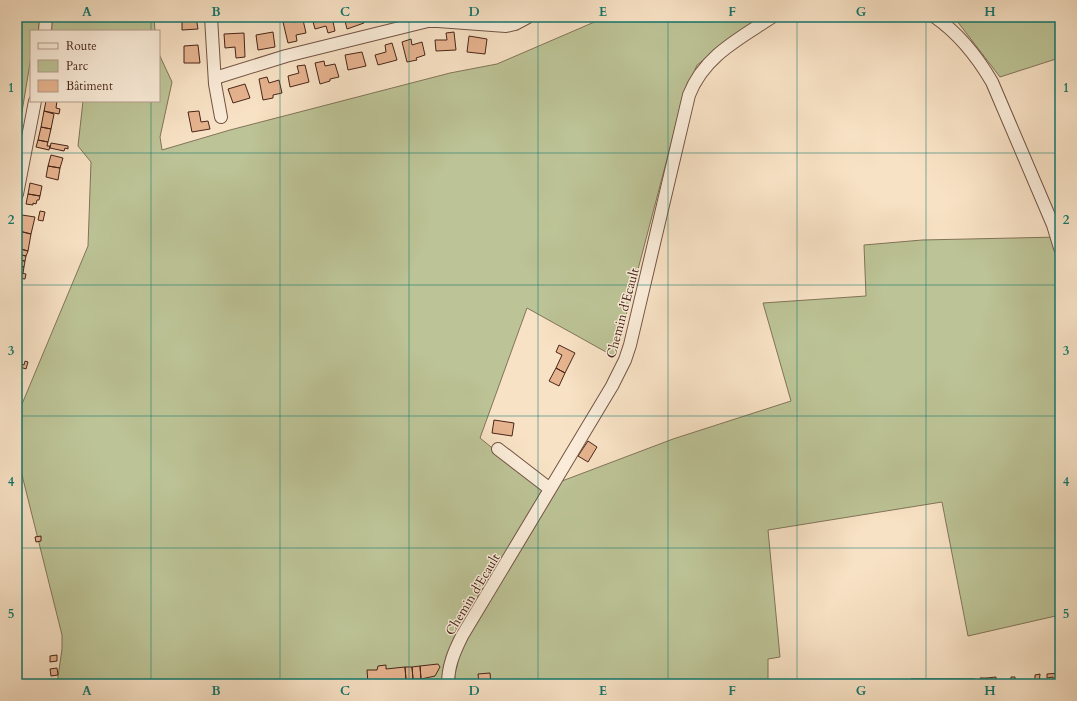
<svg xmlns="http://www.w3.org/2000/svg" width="1077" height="701" font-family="Cardo,serif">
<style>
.green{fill:#bcc396;stroke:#827458}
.building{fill:#e7b490;stroke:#482519}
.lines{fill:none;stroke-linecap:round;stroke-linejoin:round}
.minor-casing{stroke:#745444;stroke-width:14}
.minor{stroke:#faecd9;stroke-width:12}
.grid{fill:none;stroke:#0f766e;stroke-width:1;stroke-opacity:0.55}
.labels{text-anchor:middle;stroke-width:3;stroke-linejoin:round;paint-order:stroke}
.street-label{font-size:13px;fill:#482519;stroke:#faecd9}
.neatline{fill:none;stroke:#0f766e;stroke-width:1.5}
.grid-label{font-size:13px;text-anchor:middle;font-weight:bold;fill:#0f766e}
</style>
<rect width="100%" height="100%" fill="#f8e2c5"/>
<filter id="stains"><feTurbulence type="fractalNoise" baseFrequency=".005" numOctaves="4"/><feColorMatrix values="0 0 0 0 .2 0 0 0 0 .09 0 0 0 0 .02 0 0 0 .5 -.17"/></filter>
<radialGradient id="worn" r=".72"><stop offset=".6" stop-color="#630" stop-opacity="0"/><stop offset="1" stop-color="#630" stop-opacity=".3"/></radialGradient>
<path class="green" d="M17,17H154L155,31H31V57L17,142Z
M606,17H762L697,65L683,98L615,357L527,308L480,438L540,487L562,481L673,439L791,401L763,303L866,296L864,245L922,240L1060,237V615L968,636L942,502L768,530L780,657L768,659V684H57L62,649V635L17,455V416L88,246L91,162L78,146L83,101H159V54L172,82L160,137L162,150L230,130L450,73L497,64Z
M966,17H1060V61L1059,58L1000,77L957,21Z"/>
<path class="building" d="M182,17H196L198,29L182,30Z
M318,17H332L335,31L328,33L326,26L315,29L312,18Z
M344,17H363L364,23L347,29Z
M375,17H384L385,20L376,22Z
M293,20L294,22L303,20L306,33L296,35L297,41L288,43L283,22Z
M273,32L275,47L258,50L256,35Z
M454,32L456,50L436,51L435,40H447L446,33Z
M244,33L245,57L236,58L235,47L225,48L224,34Z
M469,36L487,39L485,54L467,52Z
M411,39L412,45L422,42L425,55L416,58L417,60L407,62L402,42Z
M392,43L397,60L378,65L375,55L386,52L385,45Z
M198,45L200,63H184V46Z
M362,52L366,66L348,70L345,55Z
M324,61L325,66L335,64L339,77L330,79V81L320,84L315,63Z
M305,65L309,82L290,87L288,76L299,73L297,66Z
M267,77L269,83L279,80L282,93L273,95V98L263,100L259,79Z
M245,84L250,98L233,103L228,89Z
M46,101H57L56,108L60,109L59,114L44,111Z
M44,111L54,114L51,129L41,127Z
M199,111L201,122L208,121L210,129L192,132L188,112Z
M41,127L51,129L48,142L38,140Z
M38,140L48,142L47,146H50L49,150L36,147Z
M51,143L68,146V149L65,148L64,151L50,148Z
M51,155L63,158L60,168L48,166Z
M48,166L60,168L58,180L46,177Z
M30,183L42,186L40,196L28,194Z
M28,194L40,196L39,200H37L36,204L33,203V205L26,204Z
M40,211L45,212L43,221L38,220Z
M22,215L35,217L31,234L19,231Z
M19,231L31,234L28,251L17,248Z
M17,248L28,251L26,256L17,254Z
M17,254L26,256L25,261L17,260Z
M17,260L25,261L24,267L17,266Z
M17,266L24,267L23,273L17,272Z
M17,272L26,274L25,279L17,278Z
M559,345L575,353L565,373L556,368L562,355L556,352Z
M25,361L28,362L26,369L17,366L18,363L24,365Z
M556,368L565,373L559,386L549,381Z
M19,382L22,383L20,391L17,390Z
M494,420L514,423L512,436L492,433Z
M588,441L597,447L588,462L578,456Z
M41,536V541L36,542L35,537Z
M57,655V661L50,662V656Z
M438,664L440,667L435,676L421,679L420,666Z
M386,665V669L405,667L406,680L368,683L367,670H377L378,666Z
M420,666L421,679H413L412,667Z
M405,667H412L413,679L406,680Z
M57,668L58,675L51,676L50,669Z
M490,673L491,684H479L478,674Z
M1060,673L1059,683H1053V677L1047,678V674Z
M1040,674L1039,684H1035V675Z
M996,677V682H987V678Z
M1011,677H1015V684H1011Z
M980,678H987V682L980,681Z
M911,679H916V684H911Z
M916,679H928L927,683H916Z
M928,679H940L939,684H935V683H927Z
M940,679H951V682L940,683Z
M951,679H963V684H960V682H951Z
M963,679H975V683L963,682Z"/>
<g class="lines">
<g class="minor-casing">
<path id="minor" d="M211,17L215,84L221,117
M935,17C958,33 978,58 992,82L1053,225L1060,248
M45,31L46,17
M215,78L286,56L428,21H438L506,26L515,24L528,17
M17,194L35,101
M498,449L550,489
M448,684C448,666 454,652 462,636L612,386L625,360L630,345L689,95C704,56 739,39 772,17"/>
</g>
<use href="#minor" class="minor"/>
</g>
<path class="grid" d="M151,17V31M280,17V684M409,17V684M538,17V684M668,17V684M797,17V684M926,17V684M151,101V684M17,153H1060M17,285H1060M17,416H1060M17,548H1060"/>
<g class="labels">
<g class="street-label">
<text transform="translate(622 313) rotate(-75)" y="5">Chemin d'Ecault</text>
<text transform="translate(472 594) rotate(-59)" y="5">Chemin d'Ecault</text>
</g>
</g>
<rect width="1077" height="701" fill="none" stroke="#f8e2c5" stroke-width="44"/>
<rect x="30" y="30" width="130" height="72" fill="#faecd9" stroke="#b39c8c"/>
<rect x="38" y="43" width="20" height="6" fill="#faecd9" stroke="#b39c8c"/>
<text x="66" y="50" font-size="12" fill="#482519">Route</text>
<rect x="38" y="60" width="20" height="12" fill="#bcc396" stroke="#b39c8c"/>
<text x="66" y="70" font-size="12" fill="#482519">Parc</text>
<rect x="38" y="80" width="20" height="12" fill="#e7b490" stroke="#b39c8c"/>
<text x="66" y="90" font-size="12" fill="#482519">Bâtiment</text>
<rect x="22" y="22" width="1033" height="657" class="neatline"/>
<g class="grid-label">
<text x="87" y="16">A</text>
<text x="216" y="16">B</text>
<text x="345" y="16">C</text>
<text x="474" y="16">D</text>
<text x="603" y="16">E</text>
<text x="732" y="16">F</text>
<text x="861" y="16">G</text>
<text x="990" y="16">H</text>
<text x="11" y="92">1</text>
<text x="1066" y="92">1</text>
<text x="11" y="224">2</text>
<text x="1066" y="224">2</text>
<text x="11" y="355">3</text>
<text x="1066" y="355">3</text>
<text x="11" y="486">4</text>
<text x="1066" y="486">4</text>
<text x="11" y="618">5</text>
<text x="1066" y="618">5</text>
<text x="87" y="695">A</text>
<text x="216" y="695">B</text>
<text x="345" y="695">C</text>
<text x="474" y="695">D</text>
<text x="603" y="695">E</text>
<text x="732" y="695">F</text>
<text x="861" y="695">G</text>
<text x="990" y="695">H</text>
</g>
<rect width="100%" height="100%" filter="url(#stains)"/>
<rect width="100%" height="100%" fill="url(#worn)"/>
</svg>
